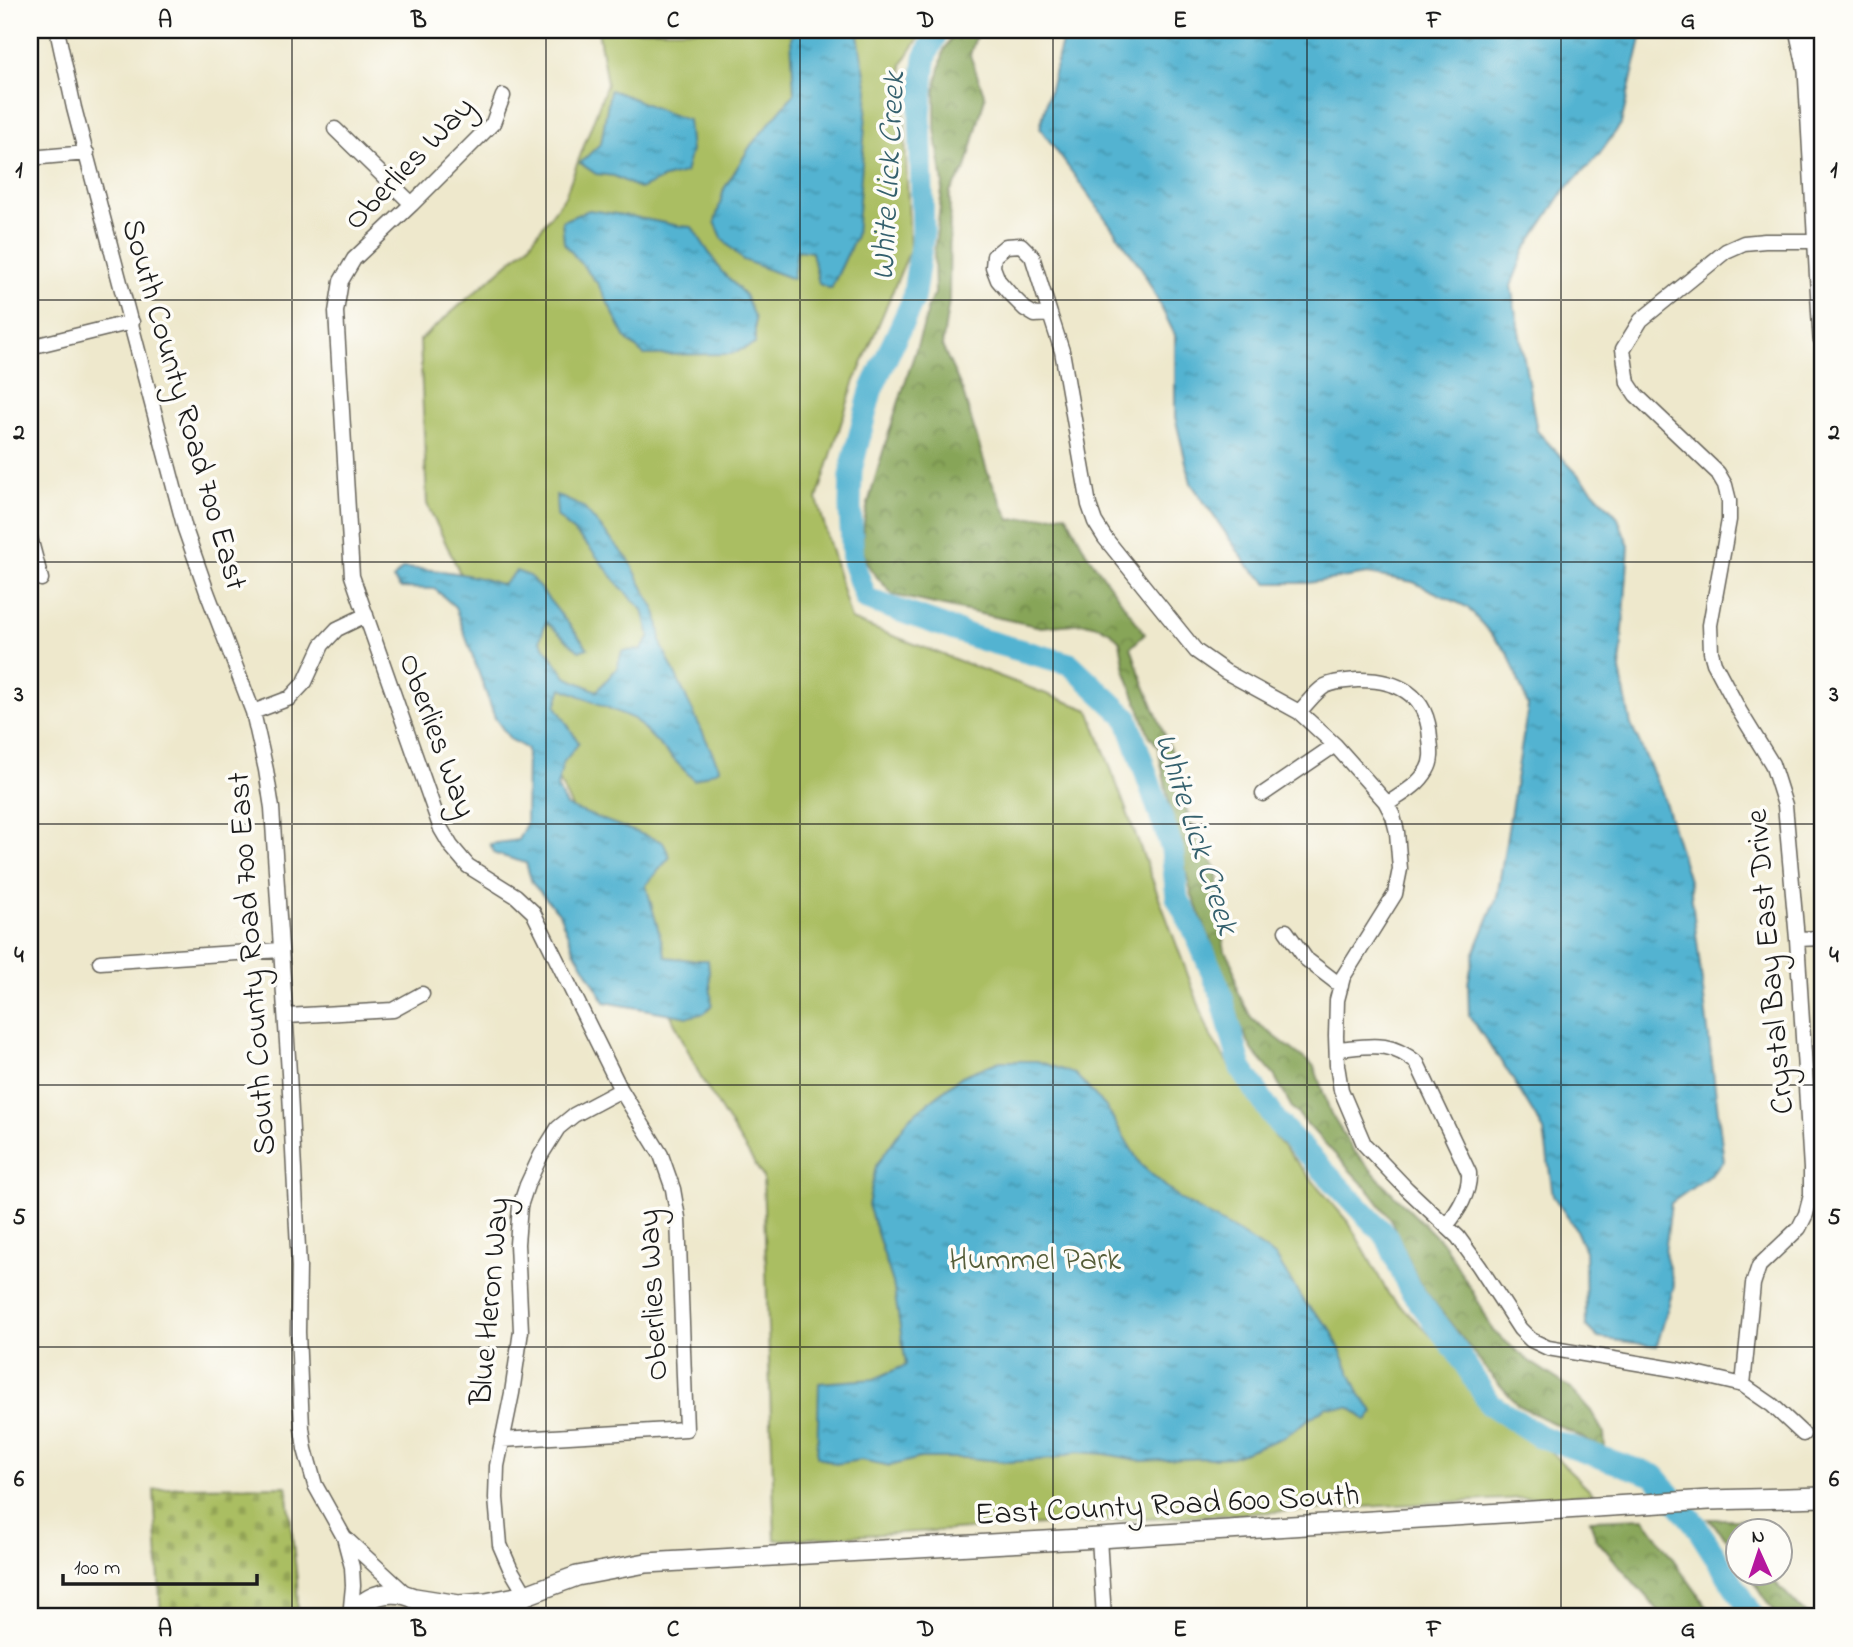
<svg xmlns="http://www.w3.org/2000/svg" width="1853" height="1647" font-family="'Indie Flower',sans-serif">
<style>
.forest{fill:url(#forest-crowns);stroke:#52603a;stroke-width:2}
.cemetery{fill:url(#cemetery-stones);stroke:#636d3f;stroke-width:2}
.green{fill:#aabe62;stroke:#636d3f;stroke-width:2}
.water{fill:url(#water-ripples);stroke:#376876;stroke-width:2}
.lines{fill:none;stroke-linecap:round;stroke-linejoin:round}
.river{stroke:#52b3d1;stroke-width:23}
.street-casing{stroke:#66635a;stroke-width:17}
.secondary-casing{stroke:#66635a;stroke-width:22}
.street{stroke:#fff;stroke-width:14}
.secondary{stroke:#fff;stroke-width:19}
.grid{fill:none;stroke:#1c1c1c;stroke-width:2;stroke-opacity:0.55}
.labels{text-anchor:middle;stroke-width:7;stroke-linejoin:round;paint-order:stroke}
.street-label{font-size:32px;fill:#1c1c1c;stroke:#fdfcf7}
.park-label{font-size:32px;fill:#555d38;stroke:#fdfcf7}
.water-label{font-size:33px;font-style:italic;fill:#34606d;stroke:#fdfcf7}
.neatline{fill:none;stroke:#1c1c1c;stroke-width:2.5}
.grid-label{font-size:23px;text-anchor:middle;font-weight:bold;fill:#1c1c1c}
</style>
<defs>
<pattern id="forest-crowns" width="20" height="18" patternUnits="userSpaceOnUse" patternTransform="scale(1.75)"><rect width="20" height="18" fill="#87a558"/><path d="M2 6a3 3 0 1 1 6 0M12 15a3 3 0 1 1 6 0" fill="none" stroke="#6e8648"/></pattern>
<pattern id="cemetery-stones" width="16" height="16" patternUnits="userSpaceOnUse" patternTransform="scale(1.75)"><rect width="16" height="16" fill="#aabe62"/><path d="M2 7V4a2 2 0 0 1 4 0v3zM10 15v-3a2 2 0 0 1 4 0v3z" fill="#92a354"/></pattern>
<pattern id="water-ripples" width="26" height="14" patternUnits="userSpaceOnUse" patternTransform="scale(1.75)"><rect width="26" height="14" fill="#52b3d1"/><path d="M2 4q2-2 4 0t4 0M15 11q2-2 4 0t4 0" fill="none" stroke="#4391a9"/></pattern>
</defs>
<rect width="100%" height="100%" fill="#fdfcf7"/>
<filter id="ink" filterUnits="userSpaceOnUse"><feTurbulence type="fractalNoise" baseFrequency=".0143" numOctaves="2"/><feDisplacementMap in="SourceGraphic" scale="14" xChannelSelector="R" yChannelSelector="G"/><feConvolveMatrix kernelMatrix="1 2 1 2 8 2 1 2 1" color-interpolation-filters="sRGB"/></filter>
<filter id="wash" filterUnits="userSpaceOnUse"><feTurbulence type="fractalNoise" baseFrequency=".00686" numOctaves="4" result="noise"/><feDisplacementMap in="SourceGraphic" scale="28" xChannelSelector="R" yChannelSelector="G"/><feGaussianBlur stdDeviation="1.57" result="paint"/><feColorMatrix in="noise" values="0 0 0 0 0 0 0 0 0 0 0 0 0 0 0 0 0 1.4 0 .05"/><feComposite in="paint" operator="in"/></filter>
<g filter="url(#wash)">
<rect width="100%" height="100%" fill="#eee8cc"/>
<path class="forest" d="M956,30H978L970,55L985,97L966,168L950,192L949,301L942,346L962,389L988,474L1010,520L1066,514L1086,552L1145,634L1131,647L1140,674L1181,775L1186,808L1197,839L1217,870L1221,929L1225,951L1233,964L1237,991L1252,1019L1314,1066L1331,1114L1353,1150L1390,1191L1444,1244L1479,1303L1493,1331L1529,1361L1569,1387L1591,1411L1604,1434L1605,1449L1519,1406L1491,1375L1419,1283L1391,1220L1371,1193L1292,1108L1274,1075L1253,1051L1231,1008L1212,944L1192,896L1170,809L1158,747L1149,735L1125,670L1120,641L1109,631L1101,627L1084,623L1041,627L893,595C882,581 866,570 863,551C860,524 870,498 877,472C892,419 911,367 927,314V307L935,294L934,253L943,183L935,129V90L944,50Z
M1644,1518L1714,1617H1664L1596,1539L1590,1520Z
M1708,1519H1742L1756,1531L1738,1532L1737,1556L1728,1540Z
M1749,1574H1770L1773,1580L1809,1617H1777Z"/>
<path class="cemetery" d="M287,1486L297,1580L298,1617H161L154,1490L179,1487Z"/>
<path class="green" d="M598,30H924L902,64L910,250L854,383L817,499L851,620L1089,710L1211,1037L1276,1138L1349,1223L1389,1295L1594,1494L775,1540L763,1177L701,1078L427,504L420,340L528,246L565,196L607,84Z"/>
<path class="water" d="M797,30H857L868,91L856,236L831,289L819,284L812,252L797,250L793,279L743,260L723,240L715,222L724,189L751,145L794,94L791,37Z
M1065,30H1643L1621,124L1598,156L1564,191L1525,250L1511,286L1537,431L1617,516L1629,546L1620,670L1631,725L1662,792L1690,884L1724,1161L1706,1178L1671,1203L1665,1253L1674,1286L1657,1346L1598,1338L1586,1326L1585,1251L1575,1228L1553,1196L1544,1131L1507,1070L1469,1016L1468,983L1474,953L1497,897L1528,706L1508,653L1467,607L1413,582L1368,574L1308,583H1268L1249,567L1191,483L1175,417V335L1142,269L1040,128Z
M610,90C637,98 661,113 688,120L691,151L685,173L664,178L640,189L614,176L596,174L580,163L601,143Z
M589,210L630,216L679,226L692,227L722,272L745,295L755,319V344L731,354L644,355L627,340L598,284L564,243L562,221Z
M556,495L583,507L629,560L657,614L662,646L720,769L694,780L634,719L562,688L556,706L579,743L563,763L557,787L566,806L663,842L670,857L646,885L666,957L692,960H708L712,1005L705,1013L688,1017L605,1002L574,950L559,913L532,883L526,863L495,854L490,844L518,840L526,824L527,749L510,739L495,718L455,607L435,589L400,588L393,579L403,568C438,570 470,573 503,585L516,571L530,576L588,648L579,651L546,622L540,640L566,677L597,691L617,668L622,651L641,650L650,637L643,610L619,585L589,547L557,516Z
M1000,1061H1037L1075,1074L1106,1107L1141,1165L1180,1199L1240,1233L1276,1257L1304,1302L1331,1329L1360,1395L1374,1412L1367,1421L1351,1408L1326,1407L1284,1437L1232,1457L1143,1461L1105,1454L1077,1452L1053,1459L1009,1462L968,1458H920L890,1466L861,1460L835,1464L817,1456L819,1383L874,1379L906,1365L893,1283L868,1205L876,1166L909,1118L962,1076Z"/>
<g class="lines">
<path class="river" d="M938,30L925,58L920,115L923,232L913,300L871,391L851,470L850,507L853,562L866,599L983,640L1070,664L1127,718L1172,849L1177,897L1195,932L1220,991L1241,1068L1277,1122L1387,1237L1409,1288L1458,1353L1490,1404L1539,1436L1655,1476L1695,1524L1754,1617"/>
</g>
</g>
<g filter="url(#ink)">
<g class="lines">
<g class="street-casing">
<path id="street" d="M57,30L74,108L185,529L207,592L253,712L266,770L272,808L289,1073L299,1267L298,1332L302,1428L305,1449L315,1485L344,1537L352,1567L353,1586L350,1617
M335,129L412,204
M30,158L87,153
M1021,245L1032,256L1050,314L1035,315L1025,309L1010,294L998,280L993,267L994,256L1006,246Z
M1050,314L1062,351L1089,505L1095,522L1105,538L1196,651L1226,672L1299,712L1335,745L1385,801L1393,816L1397,832L1400,869L1395,894L1343,977L1337,1000L1336,1036L1337,1065L1341,1090L1364,1144L1407,1189L1458,1237L1479,1266L1520,1329L1531,1340L1548,1348L1679,1370L1743,1385L1772,1405L1803,1434
M30,347L132,322
M30,538L41,579
M253,712L290,698L305,682L322,645L337,629L366,615
M1299,712C1307,704 1315,692 1325,686C1335,681 1346,681 1357,680C1397,679 1428,694 1430,739C1431,749 1433,760 1427,770C1418,786 1402,794 1387,804
M1263,794L1335,745
M1286,931L1306,959L1341,986
M1797,939L1823,938
M100,962L281,950
M287,1016L393,1010L422,994
M1337,1049C1371,1046 1389,1040 1417,1063L1469,1173C1470,1193 1458,1211 1446,1226
M1743,1385L1753,1284L1759,1266L1799,1228L1806,1214L1811,1195V1169L1797,939L1785,805L1772,764L1740,712L1714,663L1711,652L1710,625L1729,520V501L1725,485L1718,473L1636,395L1628,383L1623,349L1641,320L1726,251L1744,243L1765,241H1809L1823,239
M502,1440L686,1429L678,1218L673,1189L661,1155L621,1090L533,912L516,896L468,866L451,846L441,829L352,576L336,312L341,281L354,259L412,204L493,123L503,96
M344,1537L407,1595
M1099,1538L1104,1617
M526,1595L510,1568L500,1545L496,1498L497,1466L512,1393L521,1331L517,1244L520,1206L527,1185L541,1155L558,1128L574,1115L621,1090"/>
</g>
<g class="secondary-casing">
<path id="secondary" d="M1799,30L1808,70L1823,338
M1810,63L1815,45V30
M415,1598L459,1605L486,1603L526,1595L577,1576L646,1563L1099,1538L1709,1500L1823,1497
M351,1617C370,1585 416,1586 435,1617
M498,1617L522,1598"/>
</g>
<use href="#street" class="street"/>
<use href="#secondary" class="secondary"/>
</g>
</g>
<path class="grid" d="M292,30V1617M546,30V1617M800,30V1617M1053,30V1617M1307,30V1617M1561,30V1617M30,300H1823M30,562H1823M30,824H1823M30,1085H1823M30,1347H1823"/>
<g class="labels">
<g class="street-label">
<text transform="translate(408 162) rotate(-46)" y="11">Oberlies Way</text>
<text transform="translate(186 404) rotate(74)" y="11">South County Road 700 East</text>
<text transform="translate(439 735) rotate(70)" y="11">Oberlies Way</text>
<text transform="translate(1768 962) rotate(-95)" y="11">Crystal Bay East Drive</text>
<text transform="translate(250 964) rotate(-94)" y="11">South County Road 700 East</text>
<text transform="translate(651 1295) rotate(-93)" y="11">Oberlies Way</text>
<text transform="translate(488 1301) rotate(-85)" y="11">Blue Heron Way</text>
<text transform="translate(1167 1503) rotate(-3)" y="11">East County Road 600 South</text>
</g>
<g class="park-label">
<text x="1035" y="1269">Hummel Park</text>
</g>
<g class="water-label">
<text transform="translate(886 176) rotate(-87)" y="12">White Lick Creek</text>
<text transform="translate(1199 833) rotate(72)" y="12">White Lick Creek</text>
</g>
</g>
<rect width="1853" height="1647" fill="none" stroke="#fdfcf7" stroke-width="77"/>
<g transform="translate(1759 1552) rotate(357)"><circle r="33" fill="#fdfcf7" stroke="#a3a29f" stroke-width="2"/>
<path d="M0-5L12 26L0 18L-12 26Z" fill="#b5179e"/>
<text y="-10" font-size="19" font-weight="bold" text-anchor="middle" fill="#1c1c1c">N</text>
</g>
<path d="M63 1574v10h194v-10" fill="none" stroke="#1c1c1c" stroke-width="3.5"/>
<text x="74" y="1574" font-size="21" fill="#1c1c1c" stroke="#fdfcf7" stroke-width="5" paint-order="stroke">100 m</text>
<rect x="38" y="38" width="1776" height="1570" class="neatline"/>
<g class="grid-label">
<text x="165" y="27">A</text>
<text x="419" y="27">B</text>
<text x="673" y="27">C</text>
<text x="926" y="27">D</text>
<text x="1180" y="27">E</text>
<text x="1434" y="27">F</text>
<text x="1688" y="27">G</text>
<text x="19" y="177">1</text>
<text x="1834" y="177">1</text>
<text x="19" y="439">2</text>
<text x="1834" y="439">2</text>
<text x="19" y="701">3</text>
<text x="1834" y="701">3</text>
<text x="19" y="962">4</text>
<text x="1834" y="962">4</text>
<text x="19" y="1224">5</text>
<text x="1834" y="1224">5</text>
<text x="19" y="1486">6</text>
<text x="1834" y="1486">6</text>
<text x="165" y="1636">A</text>
<text x="419" y="1636">B</text>
<text x="673" y="1636">C</text>
<text x="926" y="1636">D</text>
<text x="1180" y="1636">E</text>
<text x="1434" y="1636">F</text>
<text x="1688" y="1636">G</text>
</g>
</svg>
